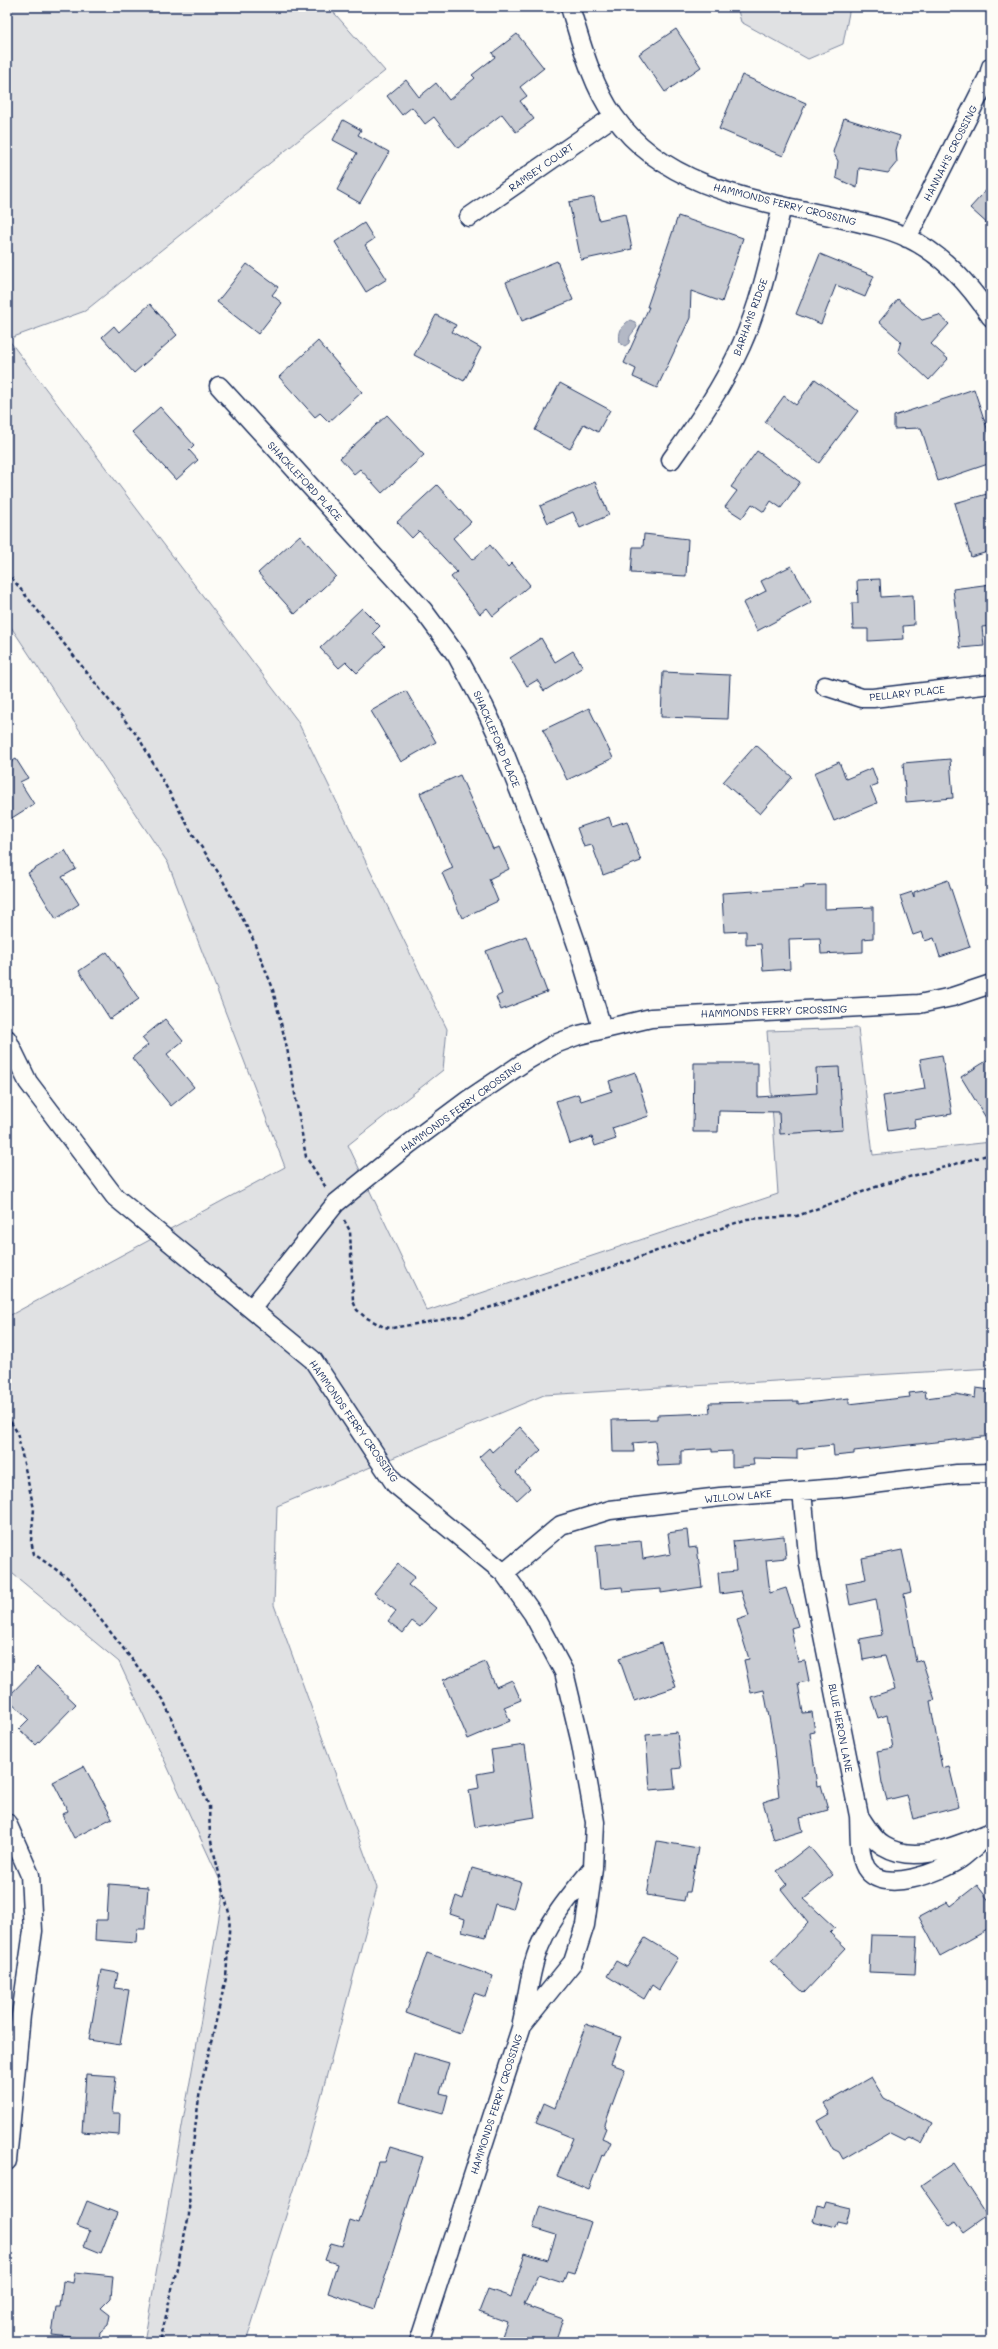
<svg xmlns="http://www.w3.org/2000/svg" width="998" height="2349" font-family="Mali,sans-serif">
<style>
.green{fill:#e0e1e3;stroke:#7e88a0}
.water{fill:#b3b8c5;stroke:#76819c}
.building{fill:#c9ccd3;stroke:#1b2f5e}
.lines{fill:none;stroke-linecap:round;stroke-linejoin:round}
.minor-casing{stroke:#1b2f5e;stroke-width:21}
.path{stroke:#1b2f5e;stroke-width:2.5;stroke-dasharray:4 3;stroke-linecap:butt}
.minor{stroke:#fdfcf7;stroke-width:18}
.labels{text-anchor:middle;stroke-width:3;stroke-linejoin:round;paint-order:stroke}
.street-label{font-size:10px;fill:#1b2f5e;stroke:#fdfcf7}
</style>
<rect width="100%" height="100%" fill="#fdfcf7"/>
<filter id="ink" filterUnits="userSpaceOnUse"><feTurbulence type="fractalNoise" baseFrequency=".025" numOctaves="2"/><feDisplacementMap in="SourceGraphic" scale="8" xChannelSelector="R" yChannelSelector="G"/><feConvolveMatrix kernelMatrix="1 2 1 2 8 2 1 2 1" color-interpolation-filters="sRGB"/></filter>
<g filter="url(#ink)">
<path class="green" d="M7,7H329L385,71L85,311L8,339L297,720L447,1029L443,1070L348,1145L427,1311L778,1194L767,1031L858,1028L873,1155L991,1142V1368L544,1395L277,1506L274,1605L377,1888L307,2149L246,2342H144L224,1889L119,1662L7,1569V1317L285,1167L168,863L7,621Z
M737,7H850L843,44L808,59L741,22Z"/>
<path class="water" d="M630,320L635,322L637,327L630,336L629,343L625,346L620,343C618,332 621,326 630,320Z"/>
<path class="building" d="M676,29L701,67L665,92L639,54Z
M517,34L544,68L520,87L527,96L520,101L534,119L516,132L502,114L458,148L434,117L425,124L412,107L402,115L387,96L406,80L419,97L436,83L449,100L475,78L472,75L495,57L492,53Z
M742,75L806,103L783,156L719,129Z
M844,118L900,136L896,150L897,162L888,173L859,168L857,188L836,178L838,161L833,152Z
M343,120L361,130L358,135L389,152L360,203L337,190L357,153L333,140Z
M991,185V227L970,208Z
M594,197L599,220L625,214L632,249L581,260L569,202Z
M678,216L743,238L722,302L691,291L690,318L657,388L633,377L636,369L624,363L649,307H647Z
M364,223L374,239L365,245L387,279L366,292L335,242Z
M820,254L874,276L865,297L836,285L821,324L796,314Z
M557,261L573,300L522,321L506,282Z
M247,264L278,287L272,295L282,303L258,334L217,302Z
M898,299L922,320L939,315L949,324L931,344L948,359L929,380L898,351L901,341L879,322Z
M150,304L177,335L134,373L102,337L114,326L119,332Z
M436,315L456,325L452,332L481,348L464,381L414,355Z
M318,341L362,392L329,422L320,413L315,417L279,377Z
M815,379L858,411L819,463L765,422L784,396L796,405Z
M560,383L610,410L598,432L584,424L570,449L535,430Z
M974,389L991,440V463L938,481L921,428L894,429V416Z
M160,407L194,445L189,450L198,460L176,480L132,432Z
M387,415L424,455L382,493L360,469L354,474L340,458Z
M757,451L800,482L781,508L771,501L764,512L752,504L742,518L725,507L737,491L731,487Z
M595,482L609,515L580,528L573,512L548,523L540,506Z
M437,485L471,522L453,538L472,560L490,545L508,567L512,563L530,585L493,616L487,608L480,614L451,577L457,572L419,531L412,538L397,522Z
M987,494L991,507V551L971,557L955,503Z
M644,534L688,539L686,576L631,573L633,547H643Z
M300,535L336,576L295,614L258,573Z
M791,566L812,602L757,631L743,603L766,591L761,581Z
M880,579L881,597L913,595L914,625L903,626L904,639L868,641V629H853L852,603H858L857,580Z
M991,584V626L982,627L984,646L960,648L953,589Z
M362,608L380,626L373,633L385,646L357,673L346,662L339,668L320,648Z
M541,638L555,662L573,651L583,667L544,691L537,680L527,686L510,658Z
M663,672L730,675L728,719L661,717Z
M406,691L436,742L401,762L371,711Z
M589,708L613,758L567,780L543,730Z
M756,745L792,777L760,814L723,782Z
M16,759L28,778L20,782L34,804L7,821V761L9,763Z
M950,759L953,798L906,802L903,763Z
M839,762L846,779L872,768L878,784L870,787L877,803L834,821L814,773Z
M460,775L493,849L499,847L509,869L489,879L498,901L462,918L442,873L453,868L420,793Z
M609,817L612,826L627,821L641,861L603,875L592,845L584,847L577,828Z
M65,850L76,869L62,877L79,904L56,919L28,873Z
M948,880L970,947L940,957L934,938L925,941L922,932L913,935L900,896L912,892L914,897V892Z
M825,885V909L873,907V938L863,939V952L821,954L820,938L789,939L790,969L763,971L761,944L746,945V931L724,932L722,893L804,888L803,886Z
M526,936L547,992L501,1010L496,997L502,994L486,951Z
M107,952L139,999L110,1019L79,971Z
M165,1019L183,1041L167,1054L194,1087L171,1106L132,1058L148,1045L142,1038Z
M942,1055L952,1114L914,1120L915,1127L888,1131L883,1096L925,1089L920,1059Z
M991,1058V1126L961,1077Z
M694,1063H758V1097L817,1093L816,1068L839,1067L843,1130L780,1134L779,1112L719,1111L718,1132H693Z
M635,1072L649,1116L612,1128L616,1139L595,1146L592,1137L570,1144L556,1101L578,1094L581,1101L612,1091L609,1081Z
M976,1388L991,1390V1436L854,1451V1454L834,1456L833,1445L797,1449V1459L753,1458L754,1465L732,1467V1451L712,1452V1449L681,1451V1465L658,1466L655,1441L633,1443L634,1452H613L612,1420L657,1419V1415L710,1413L709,1403L798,1401V1404L849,1398V1404L910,1397L909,1393L925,1391L926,1398L956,1394L975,1398Z
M520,1427L541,1450L516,1473L530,1488L517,1500L479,1457L489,1448L492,1452Z
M687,1530L689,1548L697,1547L702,1587L661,1593V1589L623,1592L622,1587L600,1589L596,1545L641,1541L643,1559L671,1554L668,1533Z
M784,1536L786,1558L766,1560L770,1593L786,1588L798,1626L791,1628L798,1662L805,1661L809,1681L798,1683L803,1713L812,1712L815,1732L810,1733L817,1786L821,1785L828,1810L800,1818L803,1831L774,1840L763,1802L779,1797L773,1739L764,1690L751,1693L744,1660L749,1659L737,1620L749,1616L741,1591L720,1594L718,1573L736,1571L733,1541Z
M902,1550L911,1592L904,1594L916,1662L922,1660L935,1700L930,1701L942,1768L949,1766L959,1807L913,1819L907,1795L887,1800L882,1783L877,1751L893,1748L887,1715L878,1718L871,1697L895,1689L885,1656L863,1660L860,1639L882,1635L876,1599L850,1605L846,1583L866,1579L862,1558Z
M398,1564L415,1577L408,1585L436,1608L420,1627L412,1621L403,1633L388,1621L396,1611L374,1593Z
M661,1643L676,1687L634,1701L619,1658Z
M485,1662L496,1687L512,1680L521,1700L504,1707L510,1721L468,1739L443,1680Z
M37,1667L76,1704L36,1745L19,1729L29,1719L7,1698Z
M677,1732L681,1768L673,1769L675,1788L650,1790L646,1735Z
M525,1745L535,1817L475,1827L469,1790L479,1788L477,1774L494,1771L491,1750Z
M84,1766L112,1818L74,1838L62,1814L68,1811L53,1782Z
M657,1841L698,1848L690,1892H686L684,1901L647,1895Z
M809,1846L833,1875L804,1899L835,1928L830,1933L846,1948L804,1993L771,1962L808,1923L781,1889L787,1884L777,1871Z
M472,1868L521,1882L513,1909L495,1904L486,1937L462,1931L465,1919L450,1914L456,1896L463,1899Z
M109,1884L148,1887L145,1929H137L136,1943L95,1940L96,1920H107Z
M977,1885L991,1903V1928L940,1956L919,1917L947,1902L950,1906Z
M871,1935L917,1936L915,1974L869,1972Z
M645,1938L678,1958L659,1990L652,1985L644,1999L607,1976L616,1961L627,1967Z
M427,1953L493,1976L486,1997L474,1993L460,2033L406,2013Z
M101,1970L118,1973L115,1988L129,1990L120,2045L89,2040Z
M586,2024L621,2037L611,2064L625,2069L604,2127L606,2128L602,2138L611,2142L605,2156L602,2155L589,2189L557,2176L573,2138L536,2123L544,2103L555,2108Z
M414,2053L449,2063L440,2093L448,2095L443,2114L400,2102Z
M86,2074L116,2076L112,2113H120L119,2135L82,2132Z
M871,2077L884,2098L932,2124L922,2143L910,2137L905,2140L889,2132L843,2159L839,2152L833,2149L818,2121L830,2114L824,2104Z
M390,2147L423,2157L375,2309L328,2293L337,2264L325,2260L331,2243L342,2246L350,2220L359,2223L378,2162H385Z
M953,2163L988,2216L964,2233L956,2222L950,2226L921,2185Z
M87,2201L117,2213L101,2253L84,2246L90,2231L77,2226Z
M825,2202L850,2208L846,2223L837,2221L835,2227L813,2221L817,2206L823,2208Z
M540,2206L591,2222L574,2274L567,2272L563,2283L538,2275L524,2305L563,2319L555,2342H500L507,2322L479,2312L488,2289L511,2297L525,2253L548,2260L556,2235L533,2228Z
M75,2272L113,2276L111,2298L101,2308L110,2315L108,2325L100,2332L99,2340L52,2335L56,2307H60L63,2281L73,2283Z"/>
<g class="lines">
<g class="minor-casing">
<path id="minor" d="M570,7C581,43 592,85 614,116C663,186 752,200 830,216C856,222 882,226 906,237C941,253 970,285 991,317
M469,217L614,116
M907,238L989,75L991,67
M219,386L423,610L457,656L484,706L497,734L554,879L579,951L602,1028
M671,460C697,424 723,386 741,346C761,302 771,253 782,206
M825,686L862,698H873L991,684
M7,1039L28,1082L115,1197L313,1360L395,1484L504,1573L533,1614L564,1672L580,1739L595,1822L593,1868L585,1925L573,1962L522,2025L419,2342
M252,1308L336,1203L409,1144L468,1100L526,1061L555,1044L579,1035L651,1018L919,1004L952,997L991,984
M802,1491L809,1565L859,1816C866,1826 873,1840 884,1846C917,1866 959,1844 991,1832
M504,1573L561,1525L610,1510L720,1497L839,1488L957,1474L991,1473
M859,1816C860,1831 858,1854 866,1868C883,1895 940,1872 960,1859C967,1854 974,1847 981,1841
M7,1823L30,1875L33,1931L21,2015L7,2161
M522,2022C527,2001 529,1977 536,1956C547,1922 570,1896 592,1869"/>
</g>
<path class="path" d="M7,572L139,738L192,833L220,875L252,937L272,986L287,1048L306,1157L327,1189
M344,1220L350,1231L353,1301L357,1310L365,1317L384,1327L392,1328L464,1316L623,1263L747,1219L797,1216L884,1184L991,1154
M7,1416L17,1432L34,1509L31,1541L34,1554L68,1578L163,1699L209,1806L210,1837L230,1917L226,1978L200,2090L190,2168L189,2215L160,2342"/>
<use href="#minor" class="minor"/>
</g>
</g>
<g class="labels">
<g class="street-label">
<text transform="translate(950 153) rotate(-63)" y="4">HANNAH'S CROSSING</text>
<text transform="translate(541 167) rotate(-35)" y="4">RAMSEY COURT</text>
<text transform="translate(785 204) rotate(14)" y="4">HAMMONDS FERRY CROSSING</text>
<text transform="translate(750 317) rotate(-70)" y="4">BARHAMS RIDGE</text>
<text transform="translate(305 481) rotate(47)" y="4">SHACKLEFORD PLACE</text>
<text transform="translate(907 693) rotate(-6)" y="4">PELLARY PLACE</text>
<text transform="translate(497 739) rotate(67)" y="4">SHACKLEFORD PLACE</text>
<text transform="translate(774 1011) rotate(-2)" y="4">HAMMONDS FERRY CROSSING</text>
<text transform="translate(461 1107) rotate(-36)" y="4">HAMMONDS FERRY CROSSING</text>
<text transform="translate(354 1421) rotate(55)" y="4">HAMMONDS FERRY CROSSING</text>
<text transform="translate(738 1496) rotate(-5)" y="4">WILLOW LAKE</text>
<text transform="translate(841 1728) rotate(79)" y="4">BLUE HERON LANE</text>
<text transform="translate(496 2104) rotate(-72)" y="4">HAMMONDS FERRY CROSSING</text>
</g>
</g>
<rect width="998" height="2349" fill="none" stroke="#fdfcf7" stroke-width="24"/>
<rect x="12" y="12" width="974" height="2325" fill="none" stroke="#1b2f5e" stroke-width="1.5" filter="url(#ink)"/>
</svg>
